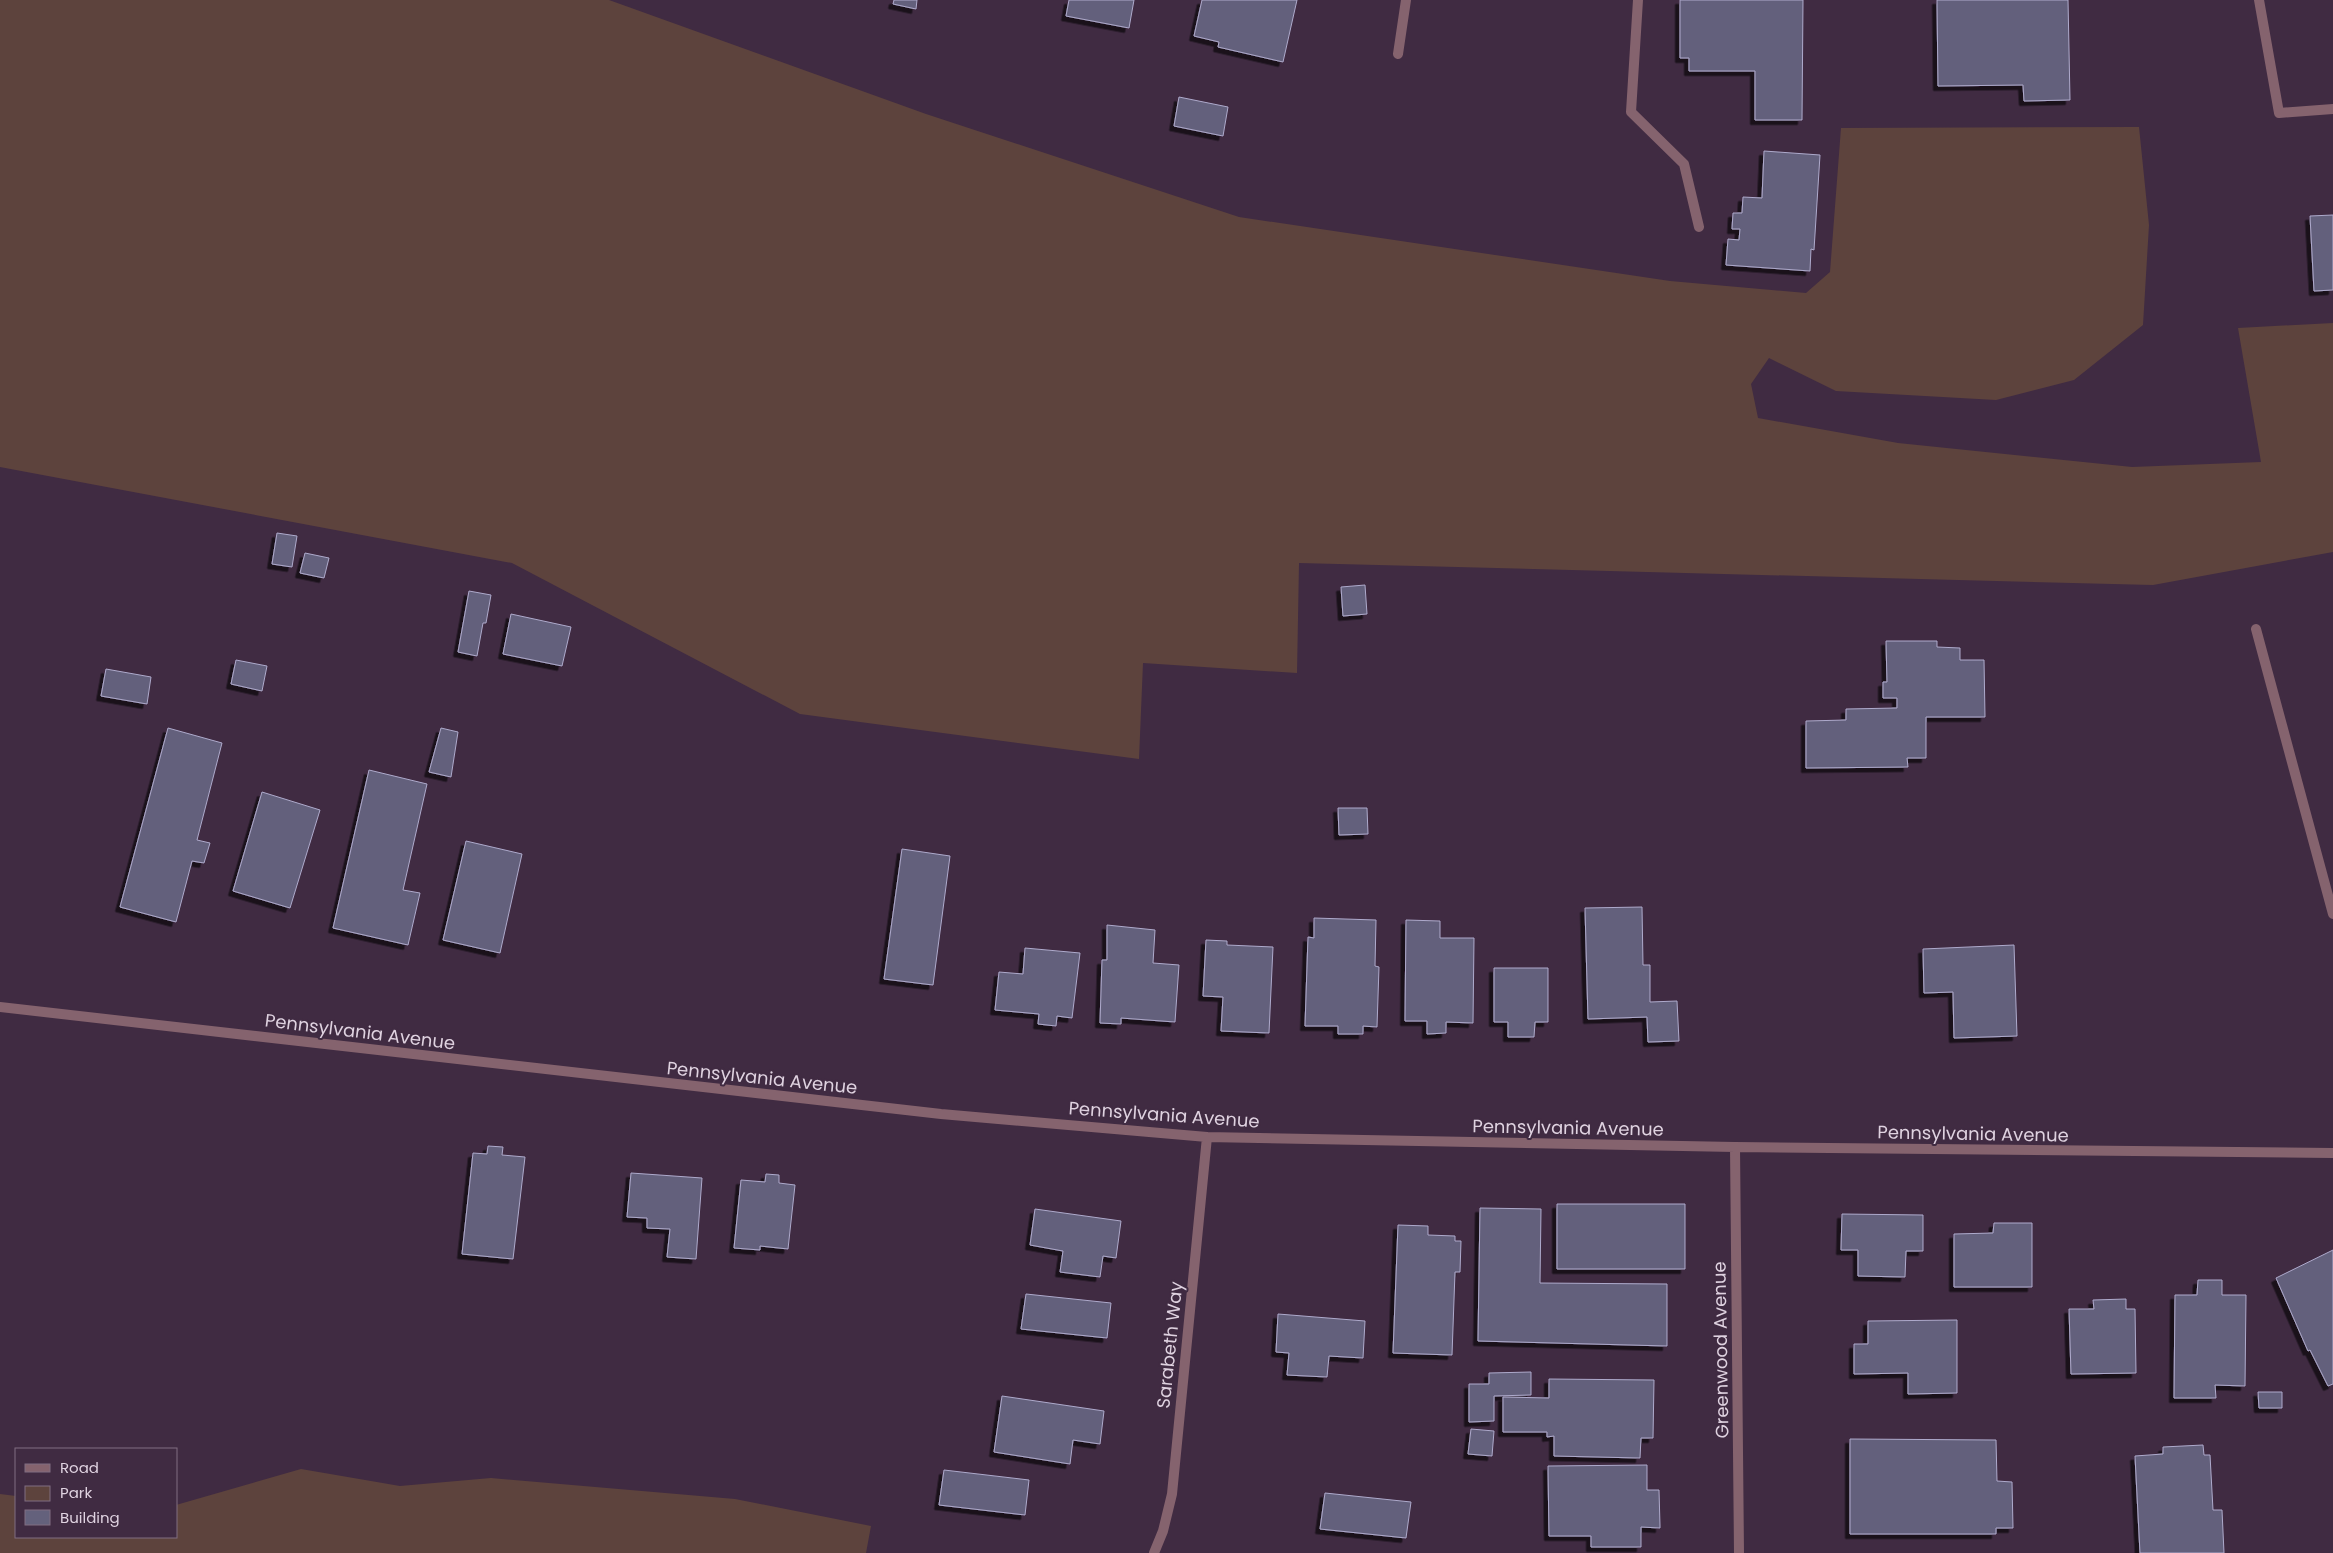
<svg xmlns="http://www.w3.org/2000/svg" width="2333" height="1553" font-family="Poppins,sans-serif">
<style>
.green{fill:#5d433d}
.building{fill:#64617c;stroke:#aeaacc;filter:url(#shadow)}
.lines{fill:none;stroke-linecap:round;stroke-linejoin:round}
.lane{stroke:#85636e;stroke-width:10}
.street{stroke:#85636e;stroke-width:10}
.labels{text-anchor:middle;stroke-width:4;stroke-linejoin:round;paint-order:stroke}
.street-label{font-size:18px;fill:#dfd2e0;stroke:#402b42}
</style>
<defs>
<filter id="shadow"><feDropShadow dx="-4.5" dy="4.5" stdDeviation="0" flood-color="#0009"/></filter>
</defs>
<rect width="100%" height="100%" fill="#402b42"/>
<path class="green" d="M0,0H609L926,114L1239,217L1670,281L1806,293L1830,272L1841,128L2139,127L2149,225L2143,325L2074,380L1996,400L1836,391L1769,358L1751,384L1758,418L1898,443L2132,467L2261,462L2238,328L2333,323V552L2153,585L1299,563L1297,673L1143,663L1139,759L800,714L512,563L0,467Z
M301,1469L400,1486L491,1478L735,1499L871,1526L866,1553H0V1494L16,1496V1537H176V1505Z"/>
<path class="building" d="M894,0H917L916,9L893,4Z
M1069,0H1134L1129,28L1066,16Z
M1202,0H1297L1283,62L1218,47L1219,42L1194,36Z
M1680,0H1803L1802,120H1755V71H1689V58H1680Z
M1937,0H2068L2070,100L2024,101L2023,85L1938,86Z
M1179,97L1228,107L1223,136L1174,126Z
M1764,151L1820,155L1814,250L1811,249L1810,271L1726,265L1728,239L1739,240L1740,229H1732L1733,213H1742L1743,197L1762,198Z
M2333,215V290L2314,291L2310,216Z
M277,533L297,536L292,567L272,564Z
M305,553L329,558L324,578L300,573Z
M1365,585L1367,614L1343,616L1341,587Z
M469,591L491,595L486,623H483L477,656L458,652Z
M511,614L571,627L562,666L503,654Z
M1886,641H1937V647L1960,648V660H1984L1985,717H1926V758H1907L1908,767L1806,768V721L1846,720V709L1897,708V698H1883V682H1887Z
M236,660L267,666L262,691L231,684Z
M106,669L151,677L147,704L101,696Z
M168,728L222,743L197,840L210,843L204,863L192,861L176,922L120,907Z
M441,728L458,732L451,777L429,772Z
M369,770L427,784L403,890L420,893L408,945L333,928Z
M262,792L320,810L290,908L233,891Z
M1338,808H1367L1368,834L1339,835Z
M466,841L522,854L500,953L443,940Z
M902,849L950,856L933,985L884,979Z
M1642,907L1643,965H1650V1002L1677,1001L1679,1041L1648,1042L1647,1017L1588,1019L1585,908Z
M1314,918L1376,920L1375,966L1379,967L1377,1027L1363,1026V1034H1338V1026H1305L1308,937L1314,938Z
M1406,920L1440,921V938H1474L1473,1023L1446,1022V1033L1427,1034V1021H1405Z
M1107,925L1155,930L1153,963L1179,965L1175,1022L1121,1018V1024L1100,1023L1102,960H1107Z
M1206,940L1227,941V945L1273,947L1269,1033L1221,1031L1223,997L1203,996Z
M2014,945L2017,1036L1954,1038L1953,992L1924,993L1923,949Z
M1025,948L1080,953L1072,1018L1057,1016L1056,1026L1038,1024L1039,1014L995,1010L999,972L1023,974Z
M1494,968H1548V1022H1535L1534,1037H1508V1022H1494Z
M488,1146L503,1147L502,1155L525,1157L513,1259L462,1254L473,1153L487,1154Z
M631,1173L702,1178L696,1259L667,1257L670,1229L647,1228V1218L627,1217Z
M766,1174L779,1175V1183L795,1185L788,1249L760,1246V1250L734,1248L741,1180L765,1182Z
M1557,1204H1685V1269H1557Z
M1480,1208L1541,1209L1540,1283L1667,1284V1346L1478,1341Z
M1035,1209L1121,1221L1116,1258L1103,1256L1100,1277L1060,1272L1063,1251L1030,1245Z
M1842,1214L1923,1215V1251H1906L1905,1277L1858,1276V1250H1841Z
M1994,1223H2032V1287H1954V1234L1993,1233Z
M1398,1225L1428,1226V1235L1455,1236V1241H1461L1460,1272H1455L1452,1355L1393,1353Z
M2333,1250V1384L2328,1386L2310,1350L2308,1351L2276,1278Z
M2198,1280H2222V1295H2246L2245,1386L2215,1385L2216,1398H2174L2175,1295H2197Z
M1026,1294L1111,1303L1107,1338L1021,1329Z
M2126,1299V1309H2135L2136,1373L2071,1374L2069,1309H2094L2093,1300Z
M1278,1314L1365,1321L1363,1358L1329,1356L1327,1377L1287,1375L1289,1353L1276,1352Z
M1957,1320V1393L1908,1394V1373L1854,1374V1344H1868V1321Z
M1531,1372V1395L1494,1396V1421L1469,1422V1384H1489V1373Z
M1549,1379L1654,1380L1653,1438H1641L1640,1458L1554,1456V1436L1547,1437V1432H1503V1397L1549,1398Z
M2258,1392H2282V1408H2259Z
M1002,1396L1104,1411L1100,1444L1073,1440L1070,1464L994,1452Z
M1471,1429L1494,1431L1492,1456L1468,1454Z
M1850,1439L1996,1440L1997,1481L2012,1482L2013,1528H1996V1534H1850Z
M2203,1445L2204,1455H2210L2213,1510H2222L2224,1553H2140L2135,1456L2163,1454V1447Z
M1647,1465V1490H1659L1660,1526V1528L1641,1527V1547H1591V1536H1549L1548,1466Z
M944,1470L1029,1480L1025,1515L939,1505Z
M1325,1493L1411,1502L1406,1538L1320,1529Z"/>
<g class="lines">
<path class="lane" d="M1638,0L1631,112L1684,164L1699,227
M2259,0L2279,113L2333,109
M1398,54L1406,0
M2256,629L2333,914"/>
<path class="street" d="M0,1007L941,1114L1207,1137L1735,1147L2333,1153
M1735,1147L1739,1553
M1154,1553L1163,1531L1172,1494L1207,1137"/>
</g>
<g class="labels">
<g class="street-label">
<text transform="translate(360 1032) rotate(7)" y="6">Pennsylvania Avenue</text>
<text transform="translate(762 1078) rotate(6)" y="6">Pennsylvania Avenue</text>
<text transform="translate(1164 1115) rotate(4)" y="6">Pennsylvania Avenue</text>
<text transform="translate(1568 1128) rotate(1)" y="6">Pennsylvania Avenue</text>
<text transform="translate(1973 1134) rotate(1)" y="6">Pennsylvania Avenue</text>
<text transform="translate(1170 1345) rotate(-84)" y="6">Sarabeth Way</text>
<text transform="translate(1721 1350) rotate(-91)" y="6">Greenwood Avenue</text>
</g>
</g>
<rect x="15" y="1448" width="162" height="90" fill="#402b42" stroke="#806e81"/>
<rect x="25" y="1464" width="25" height="8" fill="#85636e" stroke="#806e81"/>
<text x="60" y="1473" font-size="15" fill="#dfd2e0">Road</text>
<rect x="25" y="1486" width="25" height="15" fill="#5d433d" stroke="#806e81"/>
<text x="60" y="1498" font-size="15" fill="#dfd2e0">Park</text>
<rect x="25" y="1510" width="25" height="15" fill="#64617c" stroke="#806e81"/>
<text x="60" y="1523" font-size="15" fill="#dfd2e0">Building</text>
</svg>
